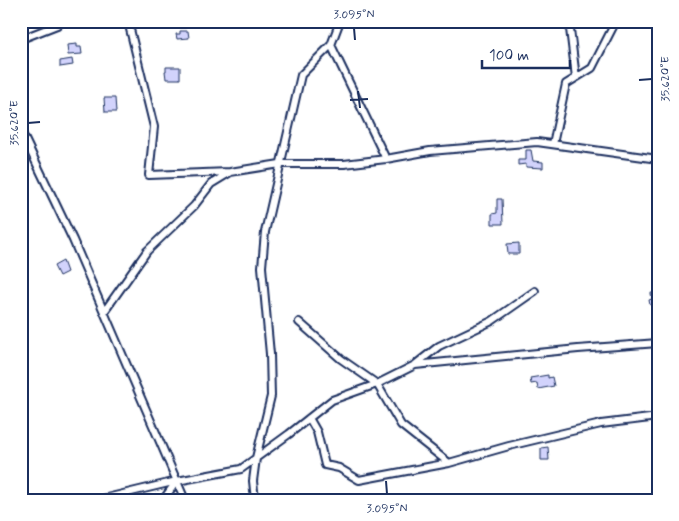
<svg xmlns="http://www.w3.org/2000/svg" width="679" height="521" font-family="Mynerve,sans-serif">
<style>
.building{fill:#d2d3fc;stroke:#1b2f5e}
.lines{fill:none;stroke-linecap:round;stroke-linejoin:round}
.minor-casing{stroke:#1b2f5e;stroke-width:10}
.minor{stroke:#fff;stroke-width:6}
.ticks{fill:none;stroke:#1b2f5e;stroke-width:2}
.neatline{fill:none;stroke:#1b2f5e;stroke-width:2}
.ticks-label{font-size:12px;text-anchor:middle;fill:#1b2f5e}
</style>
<rect width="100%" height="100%" fill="#fff"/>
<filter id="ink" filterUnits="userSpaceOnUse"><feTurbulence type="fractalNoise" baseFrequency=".02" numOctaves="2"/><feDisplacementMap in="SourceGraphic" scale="10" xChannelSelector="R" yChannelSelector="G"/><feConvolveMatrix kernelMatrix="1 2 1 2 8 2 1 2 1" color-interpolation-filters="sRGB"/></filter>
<g filter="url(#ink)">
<path class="building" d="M180,31H188L189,38L177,39L176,34H180Z
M77,44V47H81L82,54L68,55L67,45Z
M72,59L73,65L60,67V61Z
M166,67H180V79H166L165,71H166Z
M104,98H115L116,112H105Z
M526,150H531L533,161L543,162V168L526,167V164L518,165V160H526Z
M497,199H502L503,224H492V214L497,213Z
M519,243V254H508L507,244Z
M63,261L67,272L59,276L54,266Z
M651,293H658V307H652V305H650L649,300L652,299Z
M548,375V378L552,377L554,386L538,389L537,383L531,384L530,378Z
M548,447L549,460H541V448Z"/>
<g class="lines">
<g class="minor-casing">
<path id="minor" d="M128,21L154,127L149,175L230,172L280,164H344L386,159L430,151L537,142L658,159
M340,21L331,45L386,159
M569,21L576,78
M21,39L57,25L62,21
M21,131L73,240L185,500
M553,144L566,84L592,68L616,21
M104,312L147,251L194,206L211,184L229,173
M299,322L341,359L377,384L401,425L449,463
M416,364L439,346L492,321L535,291
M309,418L317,432L325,465L339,468L359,480L449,463L509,446L601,424L658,417
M98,500L177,481L241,469L289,434L332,400L377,384L415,365L578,349L658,343
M163,500L177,481
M255,500L253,481L256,458L271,396L270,354L262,267L265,232L301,75L331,45"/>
</g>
<use href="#minor" class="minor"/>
</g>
</g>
<path class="ticks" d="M354,28L355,40M639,80L652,79M358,91L360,108M350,100L368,99M28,123L40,122M386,481L387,494"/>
<rect width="679" height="521" fill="none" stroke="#fff" stroke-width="55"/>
<path d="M482 60v8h88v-8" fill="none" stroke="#1b2f5e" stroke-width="2.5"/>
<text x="489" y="60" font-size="15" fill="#1b2f5e" stroke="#ffffff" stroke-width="4" paint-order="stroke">100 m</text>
<rect x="28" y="28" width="624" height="466" class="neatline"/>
<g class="ticks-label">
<text x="354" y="18">3.095°N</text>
<text transform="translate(665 79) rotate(-90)" y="4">35.620°E</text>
<text transform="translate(14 123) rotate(-90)" y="4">35.620°E</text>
<text x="387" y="512">3.095°N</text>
</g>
</svg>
